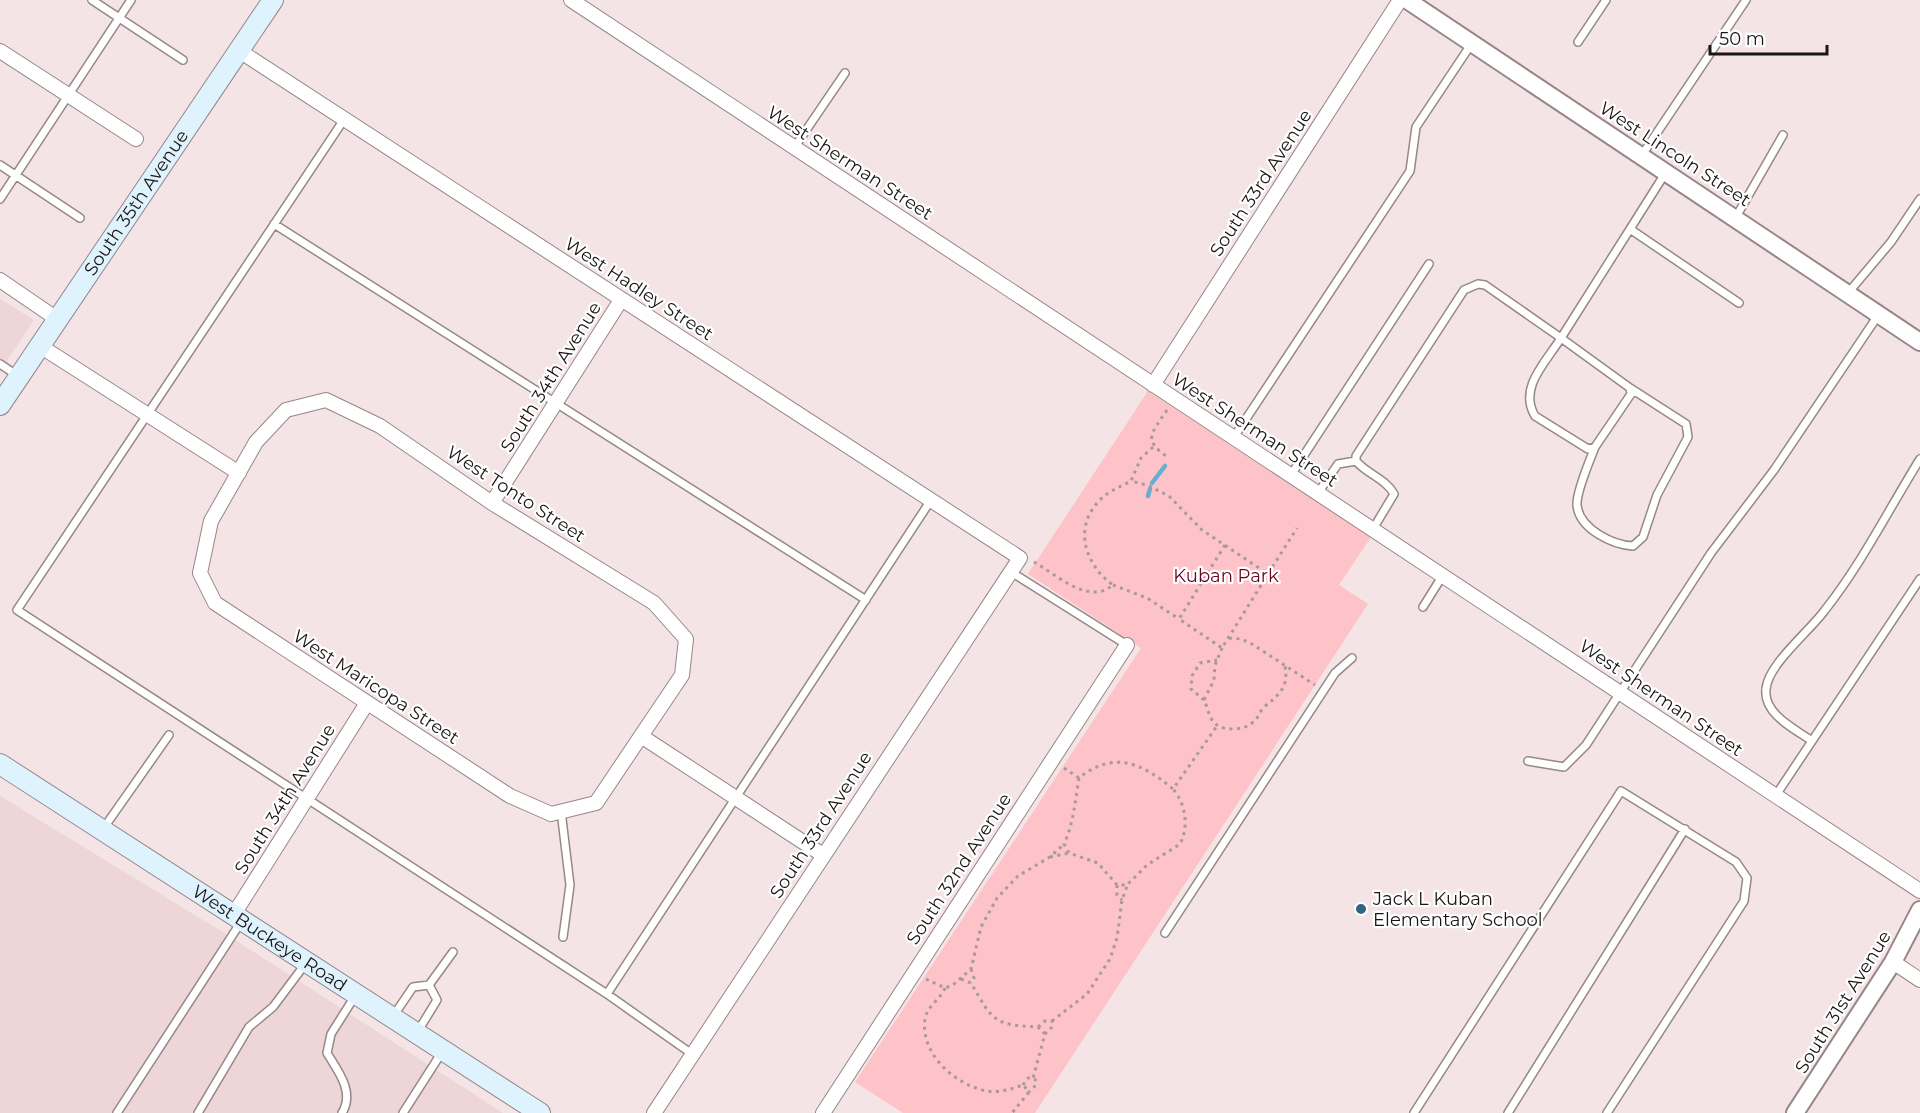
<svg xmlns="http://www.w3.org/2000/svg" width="1920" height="1113" font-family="Montserrat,sans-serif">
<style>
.built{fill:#eed5d7}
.green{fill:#fec3c9}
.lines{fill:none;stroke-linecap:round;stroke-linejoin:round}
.stream{stroke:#63afd6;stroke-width:4.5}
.service-casing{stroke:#968788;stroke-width:10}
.minor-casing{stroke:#968788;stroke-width:16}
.tertiary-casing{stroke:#968788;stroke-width:20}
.secondary-casing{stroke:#968788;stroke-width:22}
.path{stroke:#a69a9b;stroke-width:3;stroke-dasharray:3 4.5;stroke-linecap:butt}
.service{stroke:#fff;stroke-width:7}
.minor{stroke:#fff;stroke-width:14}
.tertiary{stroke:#fff;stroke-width:16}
.secondary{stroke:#dff3fe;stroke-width:20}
.poi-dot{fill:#316682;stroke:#fff;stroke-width:2}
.labels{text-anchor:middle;stroke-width:4.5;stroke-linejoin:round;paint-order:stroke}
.street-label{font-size:18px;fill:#1b1616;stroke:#fff}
.park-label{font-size:18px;fill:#660723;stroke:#fff}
.poi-label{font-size:18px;fill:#1b1616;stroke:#fff;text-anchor:start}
</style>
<rect width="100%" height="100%" fill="#f4e4e5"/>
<path class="built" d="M0,299L34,320L0,371Z
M0,796L226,934L503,1113H0Z"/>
<path class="green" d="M1148,391L1371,537L1339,585L1368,604L1035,1113H903L855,1082L1141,648L1028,574Z"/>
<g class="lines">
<path class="stream" d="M1152,483L1165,466
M1148,496L1150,489"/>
<g class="service-casing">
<path id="service" d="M92,0L183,60
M1578,42L1606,0
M343,121L17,610L607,994L692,1054
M794,148L845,73
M1642,155L1746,0
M0,165L80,218
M1666,172L1630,229L1739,303
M0,199L131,0
M1736,217L1783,135
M274,224L866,600
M1848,293L1891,242L1920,199
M0,364L18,376
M1234,437L1410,171L1416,127L1472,43
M1595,447C1590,460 1576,492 1577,505C1579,529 1613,545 1633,546L1643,537L1657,495L1688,437L1686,424L1630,388
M1291,475L1429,264
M1318,493L1338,464L1356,461
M1373,529L1394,494C1386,479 1367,474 1356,461V456L1464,290L1478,284L1485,285L1561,338C1546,362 1518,388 1535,416L1588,449L1595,447L1631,394L1630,388L1561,338L1630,229
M1011,572L1127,645
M1423,607L1443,575
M1812,741C1795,729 1763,714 1766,689C1768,664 1810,631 1825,610C1862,563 1889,509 1920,459
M1528,761L1564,767L1586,745L1711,553L1774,470L1879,314
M1776,795L1920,579
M561,811L570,885L563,937
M103,829L169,735
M1165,933L1335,673L1352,658
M429,985L453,952
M607,994L931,500
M394,1015L413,987L429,985L437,1000L418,1031
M117,1113L241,922
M198,1113L249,1027L273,1007L306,963
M342,1113C355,1092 338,1071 327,1053L331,1034L355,996
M403,1113L442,1052
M1414,1113L1621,791L1736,862L1747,878L1744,901L1607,1113
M1508,1113L1685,829"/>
</g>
<g class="minor-casing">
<path id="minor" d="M571,0L1920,891
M238,50L1020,558L654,1113
M0,51L136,139
M0,280L57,319
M40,346L239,473
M1153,385L1400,0
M492,503L621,300
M641,736L682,675L686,639L654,603L492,503L380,426L326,400L286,410L256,442L211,521L200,573L215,603L510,796L551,814L596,803L641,736L823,855
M234,914L367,703
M1893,962L1920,980
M823,1113L1127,645"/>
</g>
<g class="tertiary-casing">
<path id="tertiary" d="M1407,0L1920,342
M1795,1113L1893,962L1920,910"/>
</g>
<g class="secondary-casing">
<g id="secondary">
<path id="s1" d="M0,405L273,0"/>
<path id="s2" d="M0,764L540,1113"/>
</g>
</g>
<path class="path" d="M1167,410C1151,434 1142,440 1169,458
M1153,447L1141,458L1131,481L1147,485L1169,496L1202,530L1268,574L1297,528
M1225,545L1179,619L1222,648L1268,574
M1034,562C1056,574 1088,606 1113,585C1085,565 1073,528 1099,501C1108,491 1120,487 1131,481
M1113,585L1147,598L1179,619
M1229,638L1241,639L1252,644L1315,685
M1222,648L1215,665L1214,680L1204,700C1208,708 1209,720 1217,725C1226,731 1244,730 1252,723C1258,719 1259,713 1263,708C1278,695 1289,689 1285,666
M1204,700L1191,689L1192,676L1200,663L1217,660
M1064,768L1079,778C1114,750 1142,763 1173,789L1217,726
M1079,778C1075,801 1074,822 1064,844L1069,853L1098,863L1117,885H1127L1147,865L1180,844C1189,827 1186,804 1173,789
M1050,857L1069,853
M1117,885V895L1122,900
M971,969L974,978L971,983
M926,979L945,988L953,985L971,969L981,927L997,898L1018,876L1050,857L1064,844
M961,979L971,983C993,1021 993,1025 1038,1027L1045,1034L1033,1078
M945,988C940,1000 927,1006 925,1019C920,1054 955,1085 987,1091C1000,1093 1011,1089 1023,1085L1029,1092L1012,1113
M1052,1021L1087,994L1110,959L1117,938L1122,900L1127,886
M1038,1027L1045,1021H1052L1053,1026L1045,1034
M1023,1085L1028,1078L1035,1079L1036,1085L1029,1092"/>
<use href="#service" class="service"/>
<use href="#minor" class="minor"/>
<use href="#tertiary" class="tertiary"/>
<use href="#secondary" class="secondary"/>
</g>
<circle class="poi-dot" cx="1361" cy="909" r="6"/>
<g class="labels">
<g class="street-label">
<text transform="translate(1675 154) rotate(33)" y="6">West Lincoln Street</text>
<text transform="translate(850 163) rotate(33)" y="6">West Sherman Street</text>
<text transform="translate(1261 183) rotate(-57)" y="6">South 33rd Avenue</text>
<text dy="6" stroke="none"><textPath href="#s1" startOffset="244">South 35th Avenue</textPath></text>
<text transform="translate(639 289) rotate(33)" y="6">West Hadley Street</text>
<text transform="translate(551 377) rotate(-58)" y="6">South 34th Avenue</text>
<text transform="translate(1255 430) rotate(33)" y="6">West Sherman Street</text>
<text transform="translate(516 494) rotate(33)" y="6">West Tonto Street</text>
<text transform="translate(376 687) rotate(33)" y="6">West Maricopa Street</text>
<text transform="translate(1661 698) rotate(34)" y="6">West Sherman Street</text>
<text transform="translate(285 799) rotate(-58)" y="6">South 34th Avenue</text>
<text transform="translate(821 825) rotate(-57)" y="6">South 33rd Avenue</text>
<text transform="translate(959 869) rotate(-57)" y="6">South 32nd Avenue</text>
<text dy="6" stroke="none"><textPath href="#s2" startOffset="321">West Buckeye Road</textPath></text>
<text transform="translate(1843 1002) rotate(-58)" y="6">South 31st Avenue</text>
</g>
<g class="park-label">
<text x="1226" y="582">Kuban Park</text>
</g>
<g class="poi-label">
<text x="1373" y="905">Jack L Kuban<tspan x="1373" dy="21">Elementary School</tspan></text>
</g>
</g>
<path d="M1710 45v9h117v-9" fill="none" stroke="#1b1616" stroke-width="3"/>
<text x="1719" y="45" font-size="18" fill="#1b1616" stroke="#ffffff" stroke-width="4.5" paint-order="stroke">50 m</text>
</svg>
